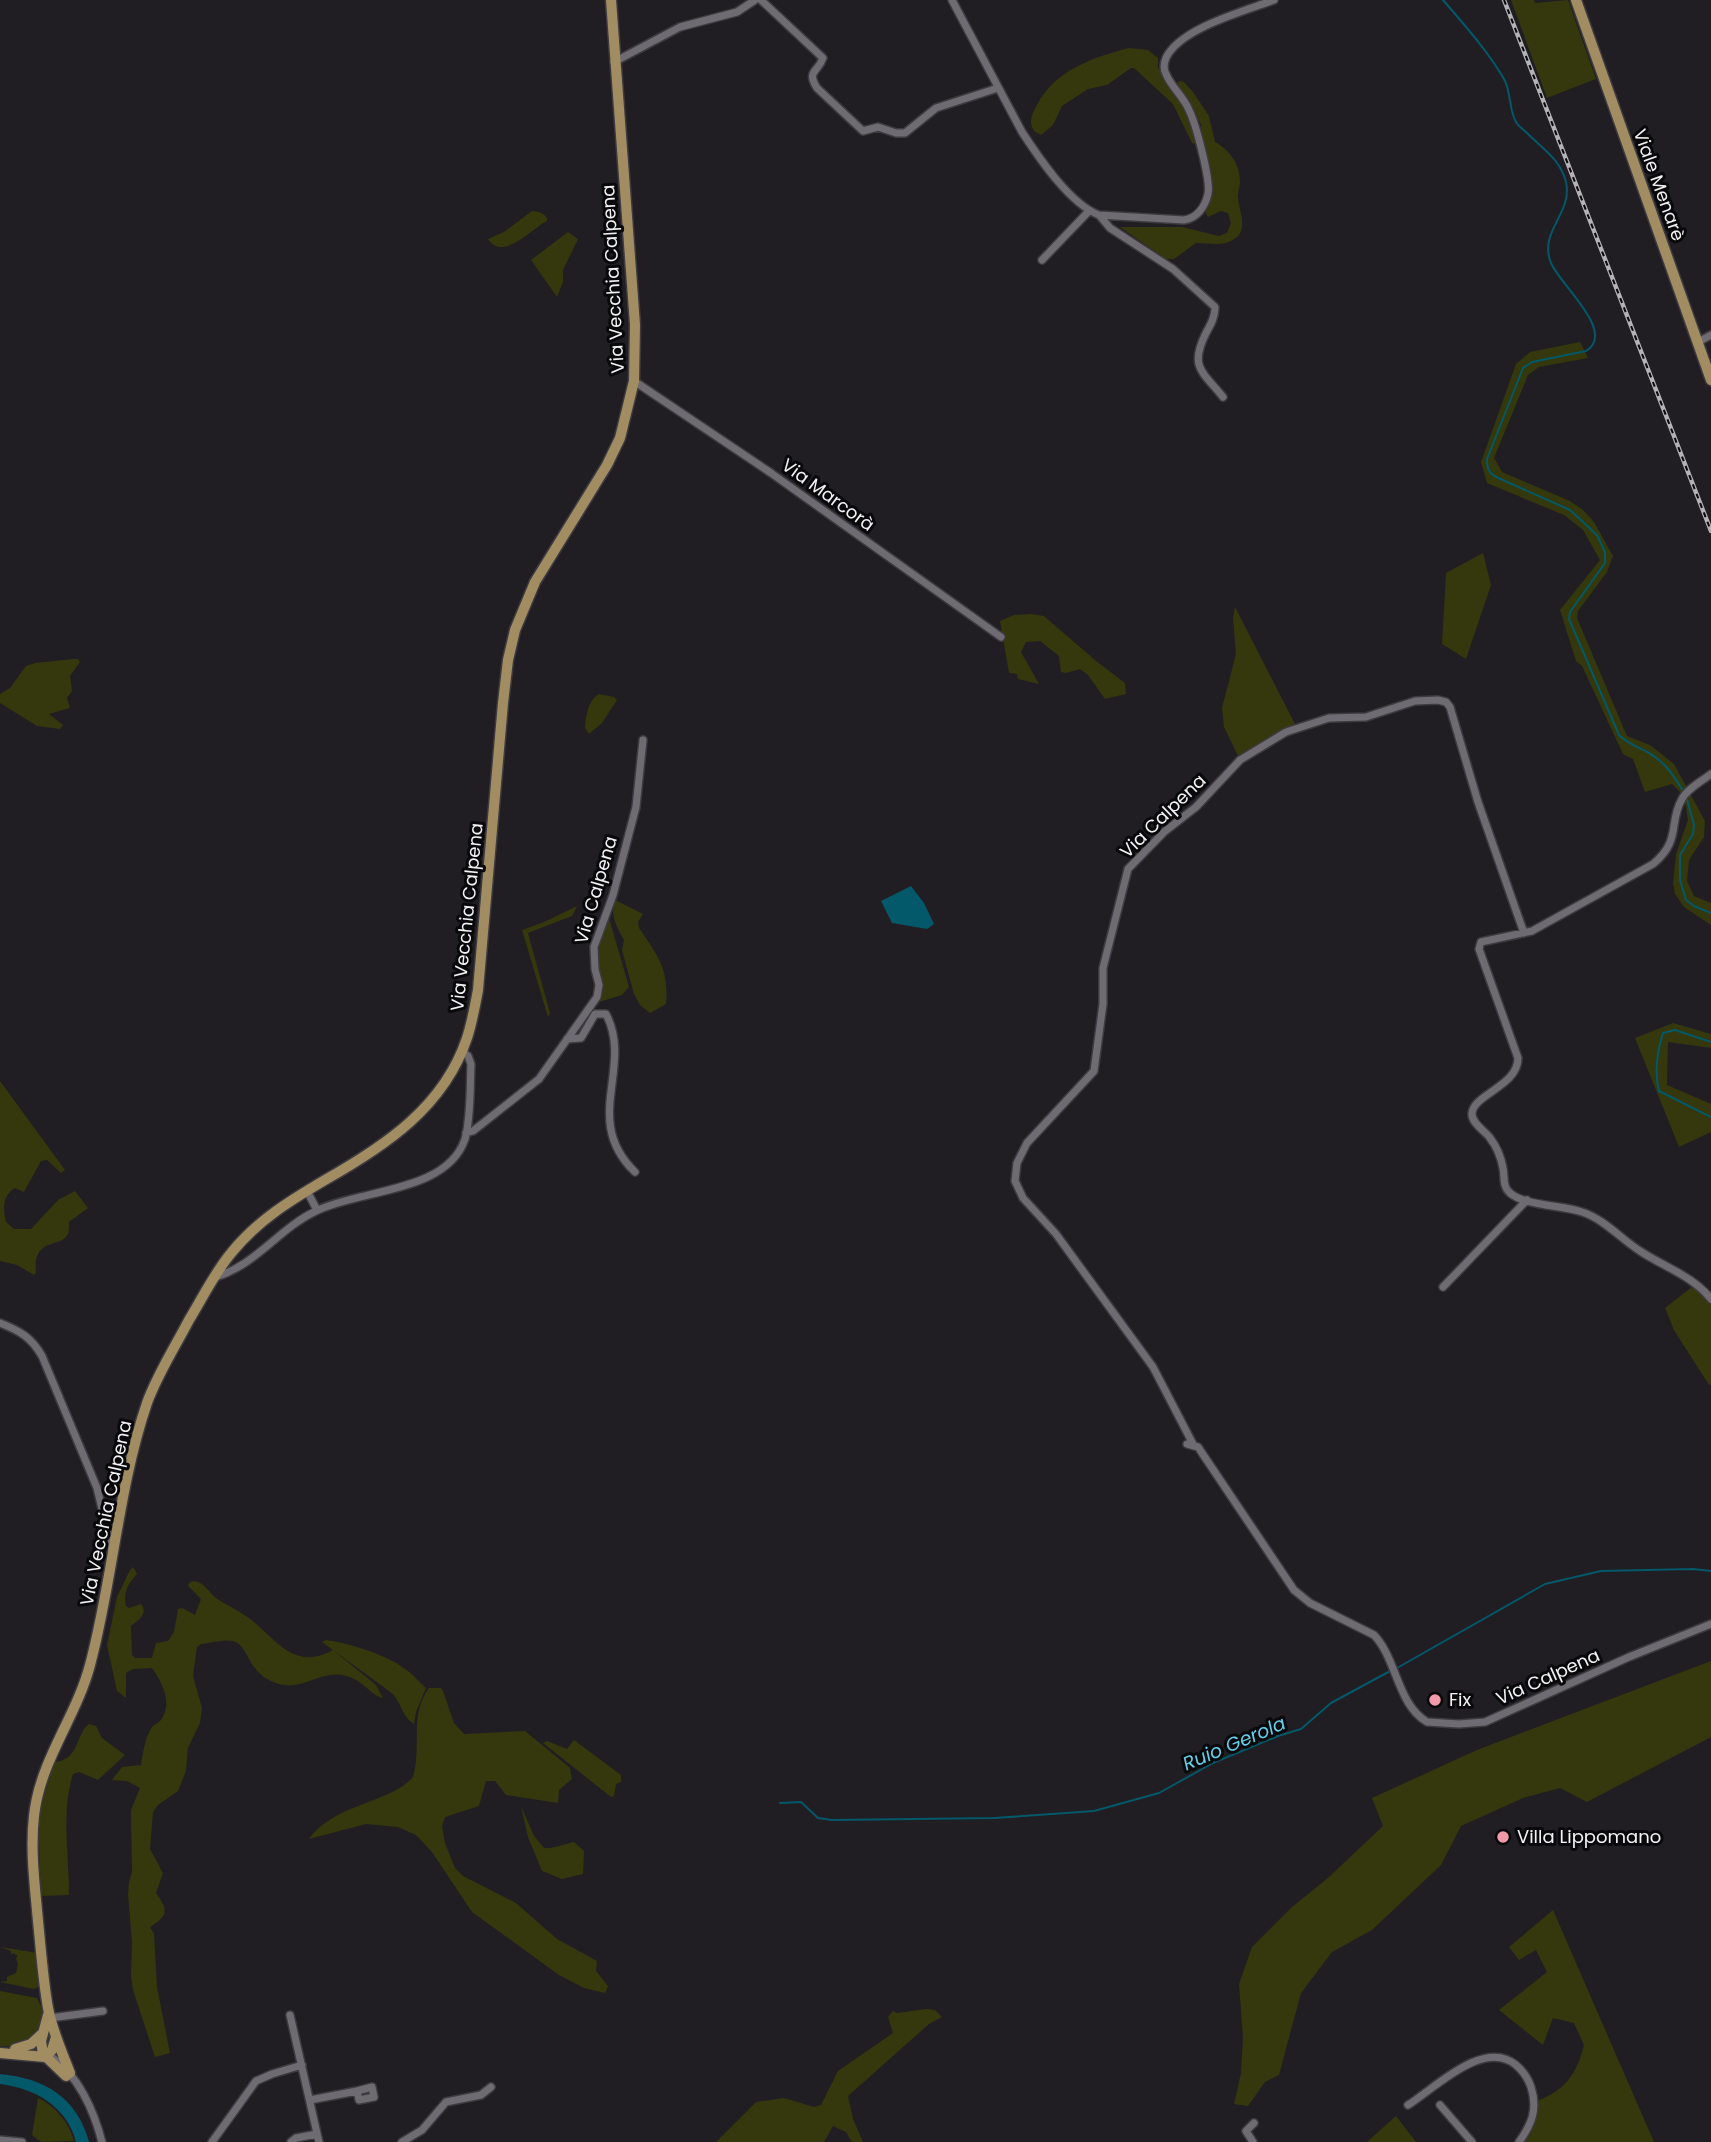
<svg xmlns="http://www.w3.org/2000/svg" width="1711" height="2142" font-family="Poppins,sans-serif">
<style>
.green{fill:#34380c}
.water{fill:#035869}
.lines{fill:none;stroke-linecap:round;stroke-linejoin:round}
.stream{stroke:#035869;stroke-width:2}
.minor-casing{stroke:#3d3b3f;stroke-width:10}
.major-casing{stroke:#3d3b3f;stroke-width:13}
.minor{stroke:#6e6c72;stroke-width:7}
.major{stroke:#a28c62;stroke-width:10}
.rail-casing{stroke:#b3b2b6;stroke-width:4.5}
.rail{stroke:#09090b;stroke-width:2;stroke-dasharray:5;stroke-linecap:butt}
.poi-dot{fill:#f39aaa;stroke:#09090b;stroke-width:2.5}
.labels{text-anchor:middle;stroke-width:6;stroke-linejoin:round;paint-order:stroke}
.street-label{font-size:18px;fill:#f2f1f4;stroke:#09090b}
.poi-label{font-size:18px;fill:#f2f1f4;stroke:#09090b;text-anchor:start}
.water-label{font-size:19px;font-style:italic;fill:#64cfeb;stroke:#09090b}
</style>
<rect width="100%" height="100%" fill="#201e23"/>
<path class="green" d="M1511,0H1534L1535,3L1568,0L1596,79L1547,98Z
M1129,48L1148,50L1158,58V68L1187,114L1196,144L1192,143L1173,104L1134,68H1131L1107,85L1088,89L1062,106L1053,125L1041,135L1034,131C1028,122 1032,114 1037,105C1054,71 1093,57 1129,48Z
M1179,81L1184,82L1193,92L1209,116L1215,142C1229,150 1240,163 1240,182C1240,188 1237,192 1238,198C1239,209 1247,226 1238,236C1225,248 1211,243 1196,243L1174,259H1166L1120,227H1182L1219,236L1227,233L1231,223L1228,213L1221,211L1208,217L1205,211L1209,199L1202,145L1201,125L1191,103L1176,85Z
M532,211C538,211 548,214 547,221C531,229 503,262 488,239L504,232Z
M568,232L578,239L563,270V282L557,297L531,260Z
M1580,342L1588,358L1539,367L1528,375L1494,458L1502,472L1570,501L1583,510L1594,522L1613,556L1607,572L1578,611L1577,618L1627,736L1650,745L1674,764L1705,821L1704,837L1689,860L1687,881L1694,896L1711,903V925L1684,907L1675,894L1673,883L1676,854L1688,820L1684,796L1672,784L1645,792L1633,759L1623,754L1582,666L1576,661L1560,610L1600,560L1583,530L1564,515L1487,483L1481,462L1516,364L1530,352Z
M1483,553L1491,585L1466,659L1442,644L1446,573Z
M1235,607L1297,728L1240,760L1224,727L1222,708L1236,654L1233,618Z
M1031,614L1044,616L1096,661L1125,683L1126,694L1105,699L1088,675L1080,669L1066,673L1061,672L1059,656L1040,641L1026,642L1021,652L1039,684L1018,679L1017,674L1009,673L1000,621L1014,615Z
M73,659H78L80,662L70,676L72,691L67,698L70,708L49,714L63,725L60,729L37,726L0,703V694L10,688L26,666L35,663Z
M599,694L614,697L617,700L602,723L589,734L585,728C586,716 588,700 599,694Z
M615,900L643,914L638,922L639,928C658,956 669,969 666,1004L650,1013L640,1005L634,994L622,950L624,940C617,927 609,914 615,900Z
M577,906L572,916L528,933L550,1013L548,1017L522,930L544,922Z
M608,908L609,918L629,987L622,995L599,1002L574,1034L599,993L594,959Z
M1673,1023L1711,1034V1048L1668,1042L1667,1085L1711,1104V1132L1679,1147L1635,1038Z
M0,1081L65,1170L61,1173L47,1160L41,1161L24,1192L15,1188C2,1195 3,1210 6,1222L14,1229H31L58,1200L75,1191L88,1208L69,1222C69,1223 69,1233 68,1234C61,1249 32,1236 36,1273L34,1275L17,1265L0,1261Z
M1697,1283L1711,1299V1384L1709,1385L1674,1330L1665,1308Z
M133,1567L137,1574C128,1584 123,1592 126,1606L129,1608L141,1604C149,1614 138,1620 131,1626L132,1655L135,1658H152L156,1643L168,1641L174,1632L178,1609L182,1608L195,1615L201,1599L188,1586L190,1582C202,1578 207,1591 216,1598C226,1605 238,1610 249,1618C276,1639 294,1672 333,1650L376,1685L383,1698C371,1696 362,1678 342,1675C315,1671 299,1696 269,1680C248,1670 248,1645 233,1641C224,1639 210,1643 201,1644L197,1647L193,1676L202,1708L200,1723L188,1748L186,1771L178,1791L158,1805L153,1812L150,1849L163,1873L156,1893C168,1910 169,1915 150,1927L154,1934L157,1987L170,2053L155,2057L133,1990L131,1976L132,1942L128,1894L129,1882L132,1872L131,1810L140,1788L127,1781L112,1780L122,1767L141,1765C143,1753 145,1737 152,1727C155,1724 158,1723 161,1720C173,1703 162,1682 152,1668L133,1669L126,1673V1698L117,1691L107,1645L117,1597L130,1570Z
M326,1640C348,1643 388,1655 405,1669C413,1674 419,1682 426,1688L416,1712L414,1724C403,1718 401,1703 393,1694L322,1642Z
M1711,1661V1737L1587,1802L1560,1788L1523,1798L1461,1826L1441,1865L1372,1930L1332,1952L1301,1993L1279,2075L1265,2082L1248,2106L1234,2104L1241,2073L1243,2037L1239,1984L1252,1947L1292,1907L1328,1878L1383,1826L1372,1798L1477,1750Z
M429,1688H441L443,1691L454,1723L464,1734L525,1731L570,1768L572,1779L559,1790L558,1803L506,1795L495,1781H486L479,1806L445,1817L442,1826L445,1843L455,1868L463,1876L516,1903L557,1939L597,1961L596,1971L608,1986L605,1993L584,1988L559,1975L472,1912L432,1852L416,1835L398,1827L366,1824L309,1839C333,1804 391,1803 413,1777C422,1747 409,1715 429,1688Z
M89,1724L96,1726L102,1738L125,1755L98,1780L79,1772L73,1774C61,1812 69,1855 69,1895L41,1896L38,1817L41,1794L51,1762C80,1763 75,1734 89,1724Z
M574,1740L621,1775V1782L616,1784L614,1796L611,1797L543,1743L547,1741L567,1749Z
M521,1806L534,1836L544,1848C553,1849 564,1844 574,1842L584,1851L583,1874L562,1879L542,1871L528,1837Z
M1553,1910L1654,2142H1522L1534,2102C1564,2092 1577,2074 1584,2045L1574,2023L1553,2018L1543,2045L1499,2010L1547,1972L1536,1950L1519,1960L1509,1947Z
M0,1947L38,1953L40,1986L34,1989L0,1982L7,1981V1977L16,1973L18,1964L16,1958L18,1956L13,1953L11,1955V1951Z
M0,1991L37,1998L43,2011L44,2020L40,2033L18,2047L0,2046Z
M926,2009L935,2010L942,2017L929,2024L848,2096L853,2119L863,2142H852L846,2132L833,2126L824,2142H716L756,2102L784,2098L814,2107L821,2105L838,2071L893,2033L888,2017L893,2011L897,2013Z
M38,2098C55,2106 69,2122 74,2141L41,2142L32,2135Z
M1396,2116L1416,2142H1367Z"/>
<path class="water" d="M911,886L924,903L934,924L927,929L892,923L881,901Z
M0,2074C44,2078 77,2097 89,2142H76C67,2106 34,2088 0,2084Z"/>
<g class="lines">
<path class="stream" d="M1443,0C1462,22 1492,56 1505,81C1511,93 1509,110 1516,122C1518,126 1524,130 1527,133C1543,149 1560,159 1566,182C1573,214 1538,231 1551,263C1560,285 1617,332 1586,351L1532,362L1523,368L1487,459C1487,468 1488,472 1496,477L1570,510L1597,535L1605,552V563L1570,612L1569,619L1619,735C1628,744 1638,747 1649,753C1665,762 1674,776 1683,791
M1686,796L1694,825L1693,834L1680,855V880L1686,900L1694,906L1711,913
M1711,1042L1675,1030L1663,1033C1657,1052 1654,1071 1659,1091L1711,1117
M1397,1668L1545,1584L1601,1571L1693,1569L1711,1571
M780,1803L801,1802L818,1818L832,1820L995,1818L1094,1811L1159,1793L1213,1763L1278,1736L1301,1729L1331,1703L1392,1670"/>
<g class="minor-casing">
<path id="minor" d="M761,0L823,58C818,73 806,70 817,88L863,131L878,127L896,133H905L936,108L998,88
M952,0L1022,132C1039,158 1070,204 1099,215L1184,220C1197,218 1205,207 1208,194C1211,181 1196,124 1189,110C1184,97 1171,87 1166,74C1163,69 1164,63 1166,58C1180,28 1245,11 1274,0
M614,62L680,27L737,12L755,0
M1100,216L1110,228L1173,269L1215,307C1215,317 1211,324 1206,333C1189,367 1202,371 1223,397
M1042,260L1089,211
M1698,342L1711,335
M634,381L771,473L1001,637
M1711,774C1702,781 1687,789 1682,799C1668,823 1682,840 1653,864L1532,931L1481,942L1479,949L1518,1058C1518,1086 1474,1094 1472,1113C1471,1123 1485,1131 1490,1138C1497,1147 1501,1157 1503,1168C1505,1177 1502,1186 1510,1193C1525,1206 1562,1205 1582,1212C1604,1219 1621,1239 1640,1251C1664,1267 1693,1276 1711,1299
M567,1039L581,1038L595,1014H606C634,1068 581,1120 635,1172
M466,1133L473,1131L539,1079L597,997L599,985L595,969L594,947L613,895L636,807L643,740
M307,1191L317,1210
M213,1278C257,1265 278,1229 316,1211C360,1189 447,1193 465,1139C471,1118 470,1086 471,1064L468,1056L462,1052
M1443,1287L1527,1200
M0,1323C20,1331 31,1337 42,1356L97,1488L112,1550
M1187,1444L1198,1447L1294,1590L1310,1603L1374,1635C1397,1659 1397,1704 1427,1722L1459,1724L1485,1722L1629,1657L1711,1624
M1193,1444L1153,1367L1056,1234L1023,1198L1015,1181L1017,1163L1027,1143L1094,1071L1103,1004V968L1128,869L1164,832L1196,807L1240,760L1286,732L1329,718L1366,717L1415,701L1438,700L1446,702L1450,707L1478,802L1524,933
M290,2015L319,2142
M50,2018L103,2011
M50,2056C78,2074 94,2111 102,2142
M310,2100L357,2091L359,2100L374,2097L372,2087L357,2091
M1408,2105C1435,2088 1484,2038 1516,2065C1523,2071 1528,2078 1531,2087C1538,2109 1532,2124 1519,2142
M1440,2105L1472,2142
M0,2140L22,2142
M212,2142L256,2081L272,2074L302,2065
M291,2142L296,2138L317,2134
M402,2142L422,2130L446,2102L481,2095L491,2087
M1253,2142L1246,2131L1254,2123"/>
</g>
<g class="major-casing">
<path id="major" d="M1576,0L1711,380
M48,2015L41,2041L43,2054L66,2076
M15,2049L31,2044L43,2033
M0,2053L45,2057L52,2050L56,2037
M70,2073C62,2052 52,2030 48,2008C43,1980 41,1950 38,1921C35,1887 30,1850 34,1816C40,1760 76,1718 90,1665C113,1579 118,1488 147,1403C157,1375 175,1347 189,1320C203,1297 215,1272 232,1252C258,1220 291,1200 325,1180C385,1146 444,1107 467,1038C472,1023 475,1006 478,990L503,703L508,660L515,630L535,582L607,465L620,438L634,381L635,325L611,0"/>
</g>
<use href="#minor" class="minor"/>
<use href="#major" class="major"/>
<g class="rail-casing">
<path id="rail" d="M1504,0L1711,531"/>
</g>
<use href="#rail" class="rail"/>
</g>
<g class="poi-dot">
<circle cx="1435" cy="1700" r="7"/>
<circle cx="1503" cy="1837" r="7"/>
</g>
<g class="labels">
<g class="street-label">
<text transform="translate(1659 185) rotate(70)" y="6">Viale Menarè</text>
<text transform="translate(613 279) rotate(-93)" y="6">Via Vecchia Calpena</text>
<text transform="translate(828 495) rotate(36)" y="6">Via Marcorà</text>
<text transform="translate(1163 816) rotate(-44)" y="6">Via Calpena</text>
<text transform="translate(596 890) rotate(-74)" y="6">Via Calpena</text>
<text transform="translate(467 917) rotate(-84)" y="6">Via Vecchia Calpena</text>
<text transform="translate(106 1513) rotate(-78)" y="6">Via Vecchia Calpena</text>
<text transform="translate(1548 1677) rotate(-24)" y="6">Via Calpena</text>
</g>
<g class="poi-label">
<text x="1449" y="1706">Fix</text>
<text x="1517" y="1843">Villa Lippomano</text>
</g>
<g class="water-label">
<text transform="translate(1234 1743) rotate(-23)" y="7">Ruio Gerola</text>
</g>
</g>
</svg>
